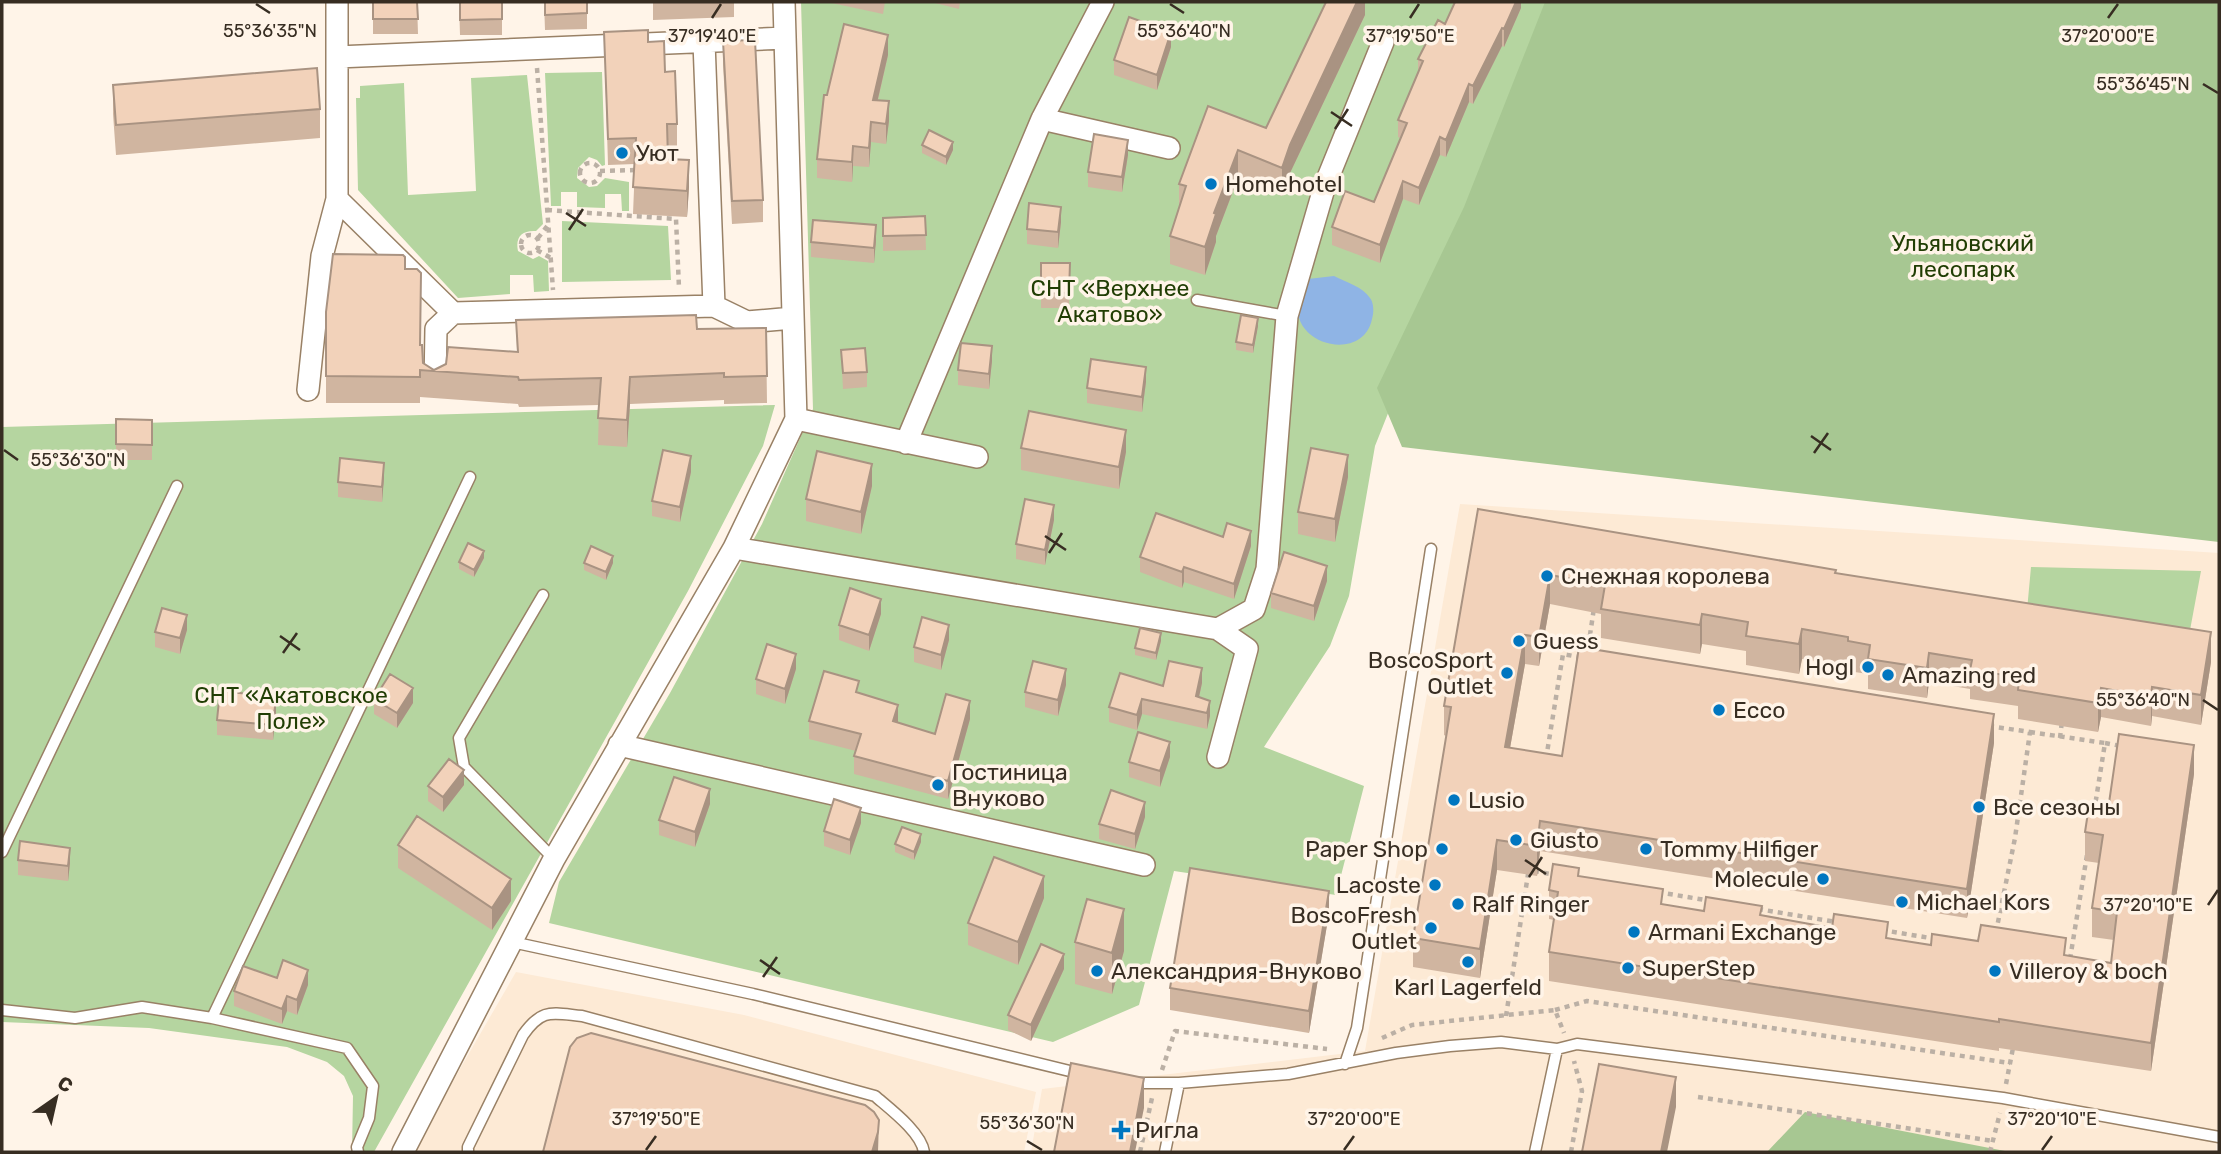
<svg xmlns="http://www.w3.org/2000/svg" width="2221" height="1154" font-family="Rubik,sans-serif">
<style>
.built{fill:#fdead5}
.green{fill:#b5d5a0}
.forest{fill:#a7c792}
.water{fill:#8fb4e5}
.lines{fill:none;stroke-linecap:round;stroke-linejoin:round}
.lane-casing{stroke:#998166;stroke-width:13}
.street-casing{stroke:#998166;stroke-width:24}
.path{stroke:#bbb0a5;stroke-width:4.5;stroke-dasharray:5 5;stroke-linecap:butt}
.lane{stroke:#fff;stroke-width:10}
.street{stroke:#fff;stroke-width:21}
.wall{fill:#d0b5a0}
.shaded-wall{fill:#a99382}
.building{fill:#f2d2ba;stroke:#a99382;stroke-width:2}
.ticks{fill:none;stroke:#372d22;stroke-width:2.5}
.poi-dot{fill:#0076c0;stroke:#fff4e8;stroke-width:2.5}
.labels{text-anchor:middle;stroke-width:7;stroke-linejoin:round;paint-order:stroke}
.poi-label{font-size:23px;fill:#372d22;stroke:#fff4e8;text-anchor:start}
.park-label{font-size:23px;fill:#213e04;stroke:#fff4e8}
.ticks-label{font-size:18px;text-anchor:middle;fill:#372d22;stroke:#fff4e8;stroke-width:7;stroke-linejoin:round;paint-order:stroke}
</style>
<rect width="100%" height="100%" fill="#fff4e8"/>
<path class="built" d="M1460,504L2219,553V1109L2216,1152H1031L1042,1089L1365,1051Z
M516,972L744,1015L1036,1092L1024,1152H412Z"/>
<path class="green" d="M801,2H1547L1495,145L1375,446L1349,596L1330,646L1264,747L1364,786L1336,895L1174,871L1139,1005L1053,1042L549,923L559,882L670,693L762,524L813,409Z
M602,72L605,165L602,166L597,160L589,157L578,168L577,178L589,187L597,186L605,178L629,182V211H622L621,194H605V208L577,207V192H561V206H551L545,73Z
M527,75L543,224L536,231C522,230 515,237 518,251L533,259L539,256L548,261L549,291L534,292L533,275H510V294L458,298L358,190L356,98H360V86L404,83L408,195L476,191L471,78Z
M562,221L668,226L671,280L562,282Z
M775,405L763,446L688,591L374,1152H352L353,1096L344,1076L327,1062L287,1047L149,1028L2,1022V427Z
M2031,567L2201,571L2185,657L2025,632Z"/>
<path class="forest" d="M1545,2H2219V542L1402,447L1377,388L1464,207Z
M1805,1112L2010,1152H1767Z"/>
<path class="water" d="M1334,276C1346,282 1363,287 1370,298C1374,303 1374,313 1372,319C1363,364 1287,345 1299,299C1301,292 1305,285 1308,279Z"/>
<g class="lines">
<g class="lane-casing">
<path id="lane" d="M1197,300L1287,316
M543,595L459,738L464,767L554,859
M2,852L177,486
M512,942L753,994L1082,1074
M2,1010L75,1018L142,1007L212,1018L347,1048L373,1086L369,1118L357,1147L358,1152
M212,1018L470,477
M1345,1064L1357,1028L1431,549
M1132,1083H1179
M468,1152V1147L523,1035C542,1008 551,1013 582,1016L875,1096C890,1109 921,1132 924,1152
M1165,1152L1179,1083L1288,1074L1396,1053L1450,1046L1501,1042L1557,1049L1577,1044L2003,1098L2219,1137
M1535,1152L1557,1049"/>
</g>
<g class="street-casing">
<path id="street" d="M704,42L714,306L747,322L793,318
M337,57L785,38
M1042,119L1169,148
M337,199L453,313L714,306
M435,384L436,329L453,313
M308,390L322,256L337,199V2
M796,419L977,457
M906,443L1042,119L1103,2
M734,548L1218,629L1254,609L1267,569L1287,316L1325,185L1383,42
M619,745L1144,865
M1218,757L1247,649L1218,629
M403,1152L554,859L734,548L796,419L784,2"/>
</g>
<path class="path" d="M537,68L553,290
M580 173a10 10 0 1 1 20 0a10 10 0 1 1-20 0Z
M600,171L638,170
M547,210L676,219L679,288
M521 244a9 9 0 1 1 18 0a9 9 0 1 1-18 0Z
M538,238L548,225
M537,250L551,258
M1587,655L1594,608
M1989,726L2030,732L2015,838L1996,932
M2030,732L2105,743L2094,812
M2060,738L2062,721
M2105,743L2121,746
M1546,759L1563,654L1584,658
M1534,871L1556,875
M1658,892L1711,901
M1758,909L1836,922
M1882,930L1936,939
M2070,959L2087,855
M1555,1010L1587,1001L2010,1063
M1506,1016L1529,868
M1382,1038L1412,1025L1555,1010L1564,1033
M1162,1070L1175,1031L1327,1049
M2006,1084L2013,1048
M1698,1097L1993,1141
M1140,1152L1152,1098
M1571,1152L1582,1091L1574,1061
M1990,1152L2000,1113"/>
<use href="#lane" class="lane"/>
<use href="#street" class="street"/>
</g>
<path class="wall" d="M373,2H417L418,34H373Z
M459,2H502V35H460Z
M544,2H587V29L545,30Z
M653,2H734V17L653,20Z
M827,2H885L883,14Z
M931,2H960L959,9Z
M1365,2V15L1290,173L1282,196L1238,178L1216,236V242L1205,275L1170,264V236L1179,207V184L1266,128Z
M1521,2V8L1504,47L1502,46L1473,104L1469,102L1446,157L1440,155L1419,205L1403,199L1380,263L1332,245V227L1374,202L1400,138L1398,137V120L1418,71V59Z
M604,32L648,42L665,72L677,124V150L668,151V159L689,187L687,217L633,214L635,164L608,165Z
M723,41L763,200V222L732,224L723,64Z
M1171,47L1157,90L1114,75V60Z
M888,55L878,100L889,121L886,144L871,142L869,167L853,166L852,182L817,178V159L827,95Z
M113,85L320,109V138L116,155L113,114Z
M922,145L953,150L946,165L922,153Z
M1128,155L1122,192L1088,187V172Z
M925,216L926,250L883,251V218Z
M1061,222L1058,248L1027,244V229Z
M876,240L874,263L811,257V242Z
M1041,263H1070L1069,308H1041Z
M405,269L423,363L434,370L517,351L516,320L697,329L766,328L767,403L724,404V400L630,404L627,447L598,445L599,405L519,407L518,404L420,397V403H326V312Z
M1258,326L1253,353L1236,350V342Z
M841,350L867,372V387L843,389Z
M992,361L989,389L958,385V370Z
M1146,382L1142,412L1087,403V388Z
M116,419L152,420V460H116Z
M1021,448L1126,452L1119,489L1021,470Z
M691,472L680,522L652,516V501Z
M1348,477L1335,542L1298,534V512Z
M384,478L382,502L338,497V482Z
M872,486L861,534L806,521V499Z
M1478,509L1836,573L2211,662L2201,725L2152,716L2151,726L2101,717L2098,732L2018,719V706L1970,699V689L1929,682L1927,698L1868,689V674L1848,671V666L1802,659L1799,674L1746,665V651L1702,644L1700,654L1601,638V614L1550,604L1539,666L1525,664L1510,748L1562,756L1994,743L1967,918L1540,851L1537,876L1497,870L1480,978L1413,967V938L1446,736L1444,735V706Z
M1054,520L1045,565L1016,559V544Z
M1223,537L1251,546L1234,599L1184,582L1182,588L1140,572V557Z
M484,558L474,577L459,569V562Z
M584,563H613L606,580L584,570Z
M1327,581L1314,621L1271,608V593Z
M881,614L869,651L839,640V625Z
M187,630L180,654L155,647V632Z
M949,640L941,670L914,662V647Z
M1161,641L1156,660L1135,655V648Z
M796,669L785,704L756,694V679Z
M1202,683L1199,697L1210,716L1207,729L1142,714L1137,730L1109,722V707L1163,686Z
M1066,685L1058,716L1025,707V692Z
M859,693L898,723L935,734L970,719L948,799L854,774V756L856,751L809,739V721Z
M374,699L413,703L397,728L374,714Z
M276,712L273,740L217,735V720Z
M1170,757L1160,787L1129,777V762Z
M2194,774L2151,1071L1999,1048V1051L1549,981V952L1554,920L1549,919V890L1579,876L1663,904L1704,911L1762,916L1931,945L2066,956L2111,963L2114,940L2092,937V908L2099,863L2085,861V832L2108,810Z
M464,785L443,812L428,801V786Z
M710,804L695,847L659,835V820Z
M1145,817L1135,849L1099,839V824Z
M861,823L850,855L824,846V831Z
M921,842L914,860L895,852V844Z
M398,845L511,901L492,930L398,868Z
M18,860L70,863L68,881L18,875Z
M1044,898L1018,965L968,945V923Z
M1329,913L1309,1033L1170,1010V988Z
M1075,942L1124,951L1112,994L1075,984Z
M1064,969L1031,1041L1008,1030V1015Z
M277,978L308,985L297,1015L287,1011L282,1024L234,1006V991Z"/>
<path class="shaded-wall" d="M1357,2H1365V15L1290,173L1282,196V168L1290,145Z
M1516,2H1521V8L1504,47V29Z
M1502,28V46L1473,104V86Z
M1171,32V47L1157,90V75Z
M888,35V55L873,120V100Z
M1469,84V102L1446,157V140Z
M889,101V121L886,144V124Z
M871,122V142L869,167V148Z
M1440,137V155L1419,205V188Z
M1128,140V155L1122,192V177Z
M953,142V150L946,165V157Z
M853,146V166L852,182V162Z
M1238,150V178L1216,236V242L1205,275V247L1214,213Z
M689,160V187L687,217V191Z
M1403,181V199L1380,263V245Z
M1061,207V222L1058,248V232Z
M876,225V240L874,263V248Z
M1258,318V326L1253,353V345Z
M992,346V361L989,389V374Z
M1146,367V382L1142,412V397Z
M630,377V404L627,447V420Z
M1126,430V452L1119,489V467Z
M1348,455V477L1335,542V519Z
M691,456V472L680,522V507Z
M384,463V478L382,502V487Z
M872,464V486L861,534V512Z
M1054,505V520L1045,565V550Z
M1251,531V546L1234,599V584Z
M484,551V558L474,577V570Z
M613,556V563L606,580V572Z
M1327,566V581L1314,621V606Z
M1184,567V582L1182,588V572Z
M1550,575V604L1539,666V637Z
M881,599V614L869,651V635Z
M1702,614V644L1700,654V625Z
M187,615V630L180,654V638Z
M949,625V640L941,670V655Z
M1802,629V659L1799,674V644Z
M2211,632V662L2201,725V695Z
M1161,633V641L1156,660V653Z
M1525,635V664L1505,776V747Z
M1929,653V682L1927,698V668Z
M796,654V669L785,704V689Z
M1202,668V683L1196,711V696Z
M1066,669V685L1058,716V700Z
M2152,687V716L2151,726V697Z
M413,688V703L397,728V713Z
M2101,688V717L2098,732V703Z
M276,697V712L273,740V725Z
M1142,699V714L1137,730V715Z
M970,701V719L948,799V781Z
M1210,701V716L1207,729V713Z
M898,705V723L893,721Z
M1994,714V743L1967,918V889Z
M1170,742V757L1160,787V771Z
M2194,745V774L2151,1071V1043Z
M464,770V785L443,812V797Z
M710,789V804L695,847V832Z
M1145,802V817L1135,849V834Z
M861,808V823L850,855V840Z
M1540,821V851L1537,876V846Z
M921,834V842L914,860V852Z
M1497,840V870L1480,978V949Z
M70,848V863L68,881V866Z
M1044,876V898L1018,965V942Z
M511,879V901L492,930V908Z
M1329,891V913L1309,1033V1011Z
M1124,909V951L1112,994V953Z
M1064,954V969L1031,1041V1025Z
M308,970V985L297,1015V1000Z
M287,996V1011L282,1024V1009Z
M1676,1077V1107L1667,1152H1661Z
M1144,1078V1108L1135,1152H1130Z
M879,1120L878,1152H872Z"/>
<path class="building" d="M373,2H417L418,19H373Z
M460,2H502V19L460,20Z
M545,2H587V13L545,15Z
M1326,2H1357L1290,145L1282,168L1238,150L1214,213L1216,214L1205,247L1170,236L1186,186L1179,184L1208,106L1266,128Z
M1455,2H1516L1504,29L1502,28L1473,86L1469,84L1446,140L1440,137L1419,188L1403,181L1380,245L1332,227L1345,191L1374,202L1407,123L1398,120L1423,61L1418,59L1438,20L1445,24Z
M1129,17L1171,32L1157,75L1114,60Z
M844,24L888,35L873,100L889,101L886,124L871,122L869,148L853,146L852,162L817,159L824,95H827Z
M648,30V42L664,41L665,72L675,71L677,124H667L668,159L689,160L687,191L633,187L636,138L608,139L604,32Z
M755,40L763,200L732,201L723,41Z
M317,68L320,109L116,125L113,85Z
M929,130L953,142L946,157L922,145Z
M1094,134L1128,140L1122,177L1088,172Z
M1029,203L1061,207L1058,232L1027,229Z
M925,216L926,235L883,236V218Z
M813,220L876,225L874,248L811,242Z
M333,254L403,255L405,257V269H417L421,273L420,345H422L423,363L434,370L446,364L448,347L518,352L516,320L696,315L697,329L766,328L767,376L724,377V373L630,377L627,420L598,418L601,378L519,380L518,377L420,370V377L326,376V312Z
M1041,263H1070L1069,293L1041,292Z
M1241,315L1258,318L1253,345L1236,342Z
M961,343L992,346L989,374L958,370Z
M865,348L867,372L843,373L841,350Z
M1091,359L1146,367L1142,397L1087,388Z
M1029,411L1126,430L1119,467L1021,448Z
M116,419L152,420V445L116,444Z
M1311,448L1348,455L1335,519L1298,512Z
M663,450L691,456L680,507L652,501Z
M817,451L872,464L861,512L806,499Z
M340,458L384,463L382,487L338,482Z
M1025,499L1054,505L1045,550L1016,544Z
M1478,509L1836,570L1835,573L2211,632L2201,695L2152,687L2151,697L2101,688L2098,703L2018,690L2019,677L1970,670L1972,660L1929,653L1927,668L1868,659L1870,645L1848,641V637L1802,629L1799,644L1746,636L1748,622L1702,614L1700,625L1601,609L1605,585L1550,575L1539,637L1525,635L1505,747L1562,756L1579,647L1994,714L1967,889L1540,821L1537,846L1497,840L1480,949L1413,938L1451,707L1444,706Z
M1156,513L1223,537L1227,523L1251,531L1234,584L1184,567L1182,572L1140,557Z
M468,543L484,551L474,570L459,562Z
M591,546L613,556L606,572L584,563Z
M1284,552L1327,566L1314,606L1271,593Z
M850,588L881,599L869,635L839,625Z
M162,608L187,615L180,638L155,632Z
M922,617L949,625L941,655L914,647Z
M1140,628L1161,633L1156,653L1135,648Z
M767,644L796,654L785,689L756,679Z
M1033,661L1066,669L1058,700L1025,692Z
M1169,661L1202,668L1196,696L1210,701L1207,713L1142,699L1137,715L1109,707L1120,673L1163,686Z
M824,671L859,681L856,692L898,705L893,721L935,734L946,694L970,701L948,781L854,756L861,734L809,721Z
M390,674L413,688L397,713L374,699Z
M220,691L276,697L273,725L217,720Z
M1138,732L1170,742L1160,771L1129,762Z
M2119,734L2194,745L2151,1043L1999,1019V1022L1549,952L1558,892L1549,890L1553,864L1579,868L1578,876L1663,889L1661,904L1704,911L1706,897L1762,906L1760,915L1832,928L1834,914L1888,922L1886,938L1931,945L1932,934L1978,941L1981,925L2066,938L2064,955L2111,963L2117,912L2092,908L2103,835L2085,832L2089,806L2108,810Z
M449,759L464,770L443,797L428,786Z
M674,777L710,789L695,832L659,820Z
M1111,790L1145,802L1135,834L1099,824Z
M834,799L861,808L850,840L824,831Z
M417,816L511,879L492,908L398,845Z
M902,827L921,834L914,852L895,844Z
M20,841L70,848L68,866L18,860Z
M994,857L1044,876L1018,942L968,923Z
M1190,868L1329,891L1309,1011L1170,988Z
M1087,899L1124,909L1112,953L1075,942Z
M1041,944L1064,954L1031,1025L1008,1015Z
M283,960L308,970L297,1000L287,996L282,1009L234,991L243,966L277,978Z
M591,1033L865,1105L874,1112L879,1120L878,1132L872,1152H543L570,1047L577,1038Z
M1071,1063L1144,1078L1130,1152H1054Z
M1599,1064L1676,1077L1661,1152H1582Z"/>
<path class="ticks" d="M256,4L270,13M1170,4L1184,13M712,18L721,4M1410,18L1419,4M2108,18L2118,4M2203,84L2218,93M1331,112L1352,126M1335,129L1348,109M566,213L586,226M569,230L583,209M1811,436L1831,450M4,450L18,460M1814,453L1828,433M1045,536L1066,550M1049,553L1062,533M280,636L300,650M283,653L297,633M2203,700L2218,710M1525,860L1546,874M1529,877L1542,857M2208,905L2218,890M760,960L780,974M763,977L777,957M1027,1141L1042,1150M646,1150L656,1136M1344,1150L1354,1136M2042,1150L2052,1136"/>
<g class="poi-dot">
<circle cx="622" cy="153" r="7"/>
<circle cx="1211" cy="184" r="7"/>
<circle cx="1547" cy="576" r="7"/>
<circle cx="1519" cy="641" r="7"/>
<circle cx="1868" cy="667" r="7"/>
<circle cx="1507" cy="673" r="7"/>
<circle cx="1888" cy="675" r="7"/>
<circle cx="1719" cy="710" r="7"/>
<circle cx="938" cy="785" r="7"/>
<circle cx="1454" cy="800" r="7"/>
<circle cx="1979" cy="807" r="7"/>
<circle cx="1516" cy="840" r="7"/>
<circle cx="1442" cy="849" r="7"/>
<circle cx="1646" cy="849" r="7"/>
<circle cx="1823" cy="879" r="7"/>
<circle cx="1435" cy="885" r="7"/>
<circle cx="1902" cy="902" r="7"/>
<circle cx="1458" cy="904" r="7"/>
<circle cx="1431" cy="928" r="7"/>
<circle cx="1634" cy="932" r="7"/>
<circle cx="1468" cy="962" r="7"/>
<circle cx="1628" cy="968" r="7"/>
<circle cx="1097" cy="971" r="7"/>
<circle cx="1995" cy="971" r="7"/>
<path d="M1117.5 1119.5h7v7h7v7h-7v7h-7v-7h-7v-7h7z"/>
</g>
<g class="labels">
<g class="poi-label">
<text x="636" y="161">Уют</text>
<text x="1225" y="192">Homehotel</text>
<text x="1561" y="584">Снежная королева</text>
<text x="1533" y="649">Guess</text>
<text x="1493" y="668" text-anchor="end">BoscoSport<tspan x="1493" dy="26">Outlet</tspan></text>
<text x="1854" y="675" text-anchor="end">Hogl</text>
<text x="1902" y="683">Amazing red</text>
<text x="1733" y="718">Ecco</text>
<text x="952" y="780">Гостиница<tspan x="952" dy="26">Внуково</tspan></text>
<text x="1468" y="808">Lusio</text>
<text x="1993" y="815">Все сезоны</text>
<text x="1530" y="848">Giusto</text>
<text x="1428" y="857" text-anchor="end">Paper Shop</text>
<text x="1660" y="857">Tommy Hilfiger</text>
<text x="1809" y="887" text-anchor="end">Molecule</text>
<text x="1421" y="893" text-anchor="end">Lacoste</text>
<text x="1916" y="910">Michael Kors</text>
<text x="1472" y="912">Ralf Ringer</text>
<text x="1417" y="923" text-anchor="end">BoscoFresh<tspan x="1417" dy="26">Outlet</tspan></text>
<text x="1648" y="940">Armani Exchange</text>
<text x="1642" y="976">SuperStep</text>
<text x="1111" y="979">Александрия-Внуково</text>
<text x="2009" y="979">Villeroy &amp; boch</text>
<text x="1468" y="995" text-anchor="middle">Karl Lagerfeld</text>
<text x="1135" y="1138">Ригла</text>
</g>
<g class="park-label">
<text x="1963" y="251">Ульяновский<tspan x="1963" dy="26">лесопарк</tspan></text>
<text x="1110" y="296">СНТ «Верхнее<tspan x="1110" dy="26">Акатово»</tspan></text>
<text x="291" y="703">СНТ «Акатовское<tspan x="291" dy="26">Поле»</tspan></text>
</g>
</g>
<g class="ticks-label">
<text x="270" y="37">55°36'35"N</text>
<text x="1184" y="37">55°36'40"N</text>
<text x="712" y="42">37°19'40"E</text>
<text x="2108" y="42">37°20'00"E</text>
<text x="1410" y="42">37°19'50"E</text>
<text x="2143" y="90">55°36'45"N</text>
<text x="78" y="466">55°36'30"N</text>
<text x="2143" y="706">55°36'40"N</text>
<text x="2148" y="911">37°20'10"E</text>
<text x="656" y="1125">37°19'50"E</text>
<text x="1354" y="1125">37°20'00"E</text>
<text x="2052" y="1125">37°20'10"E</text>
<text x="1027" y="1129">55°36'30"N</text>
</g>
<rect width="2221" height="1154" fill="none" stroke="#372d22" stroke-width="7"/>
<g transform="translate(56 1098) rotate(34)" stroke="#fff4e8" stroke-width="5" paint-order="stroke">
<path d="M0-5L12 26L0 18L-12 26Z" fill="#372d22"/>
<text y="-10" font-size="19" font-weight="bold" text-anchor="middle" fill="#372d22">С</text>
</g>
</svg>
